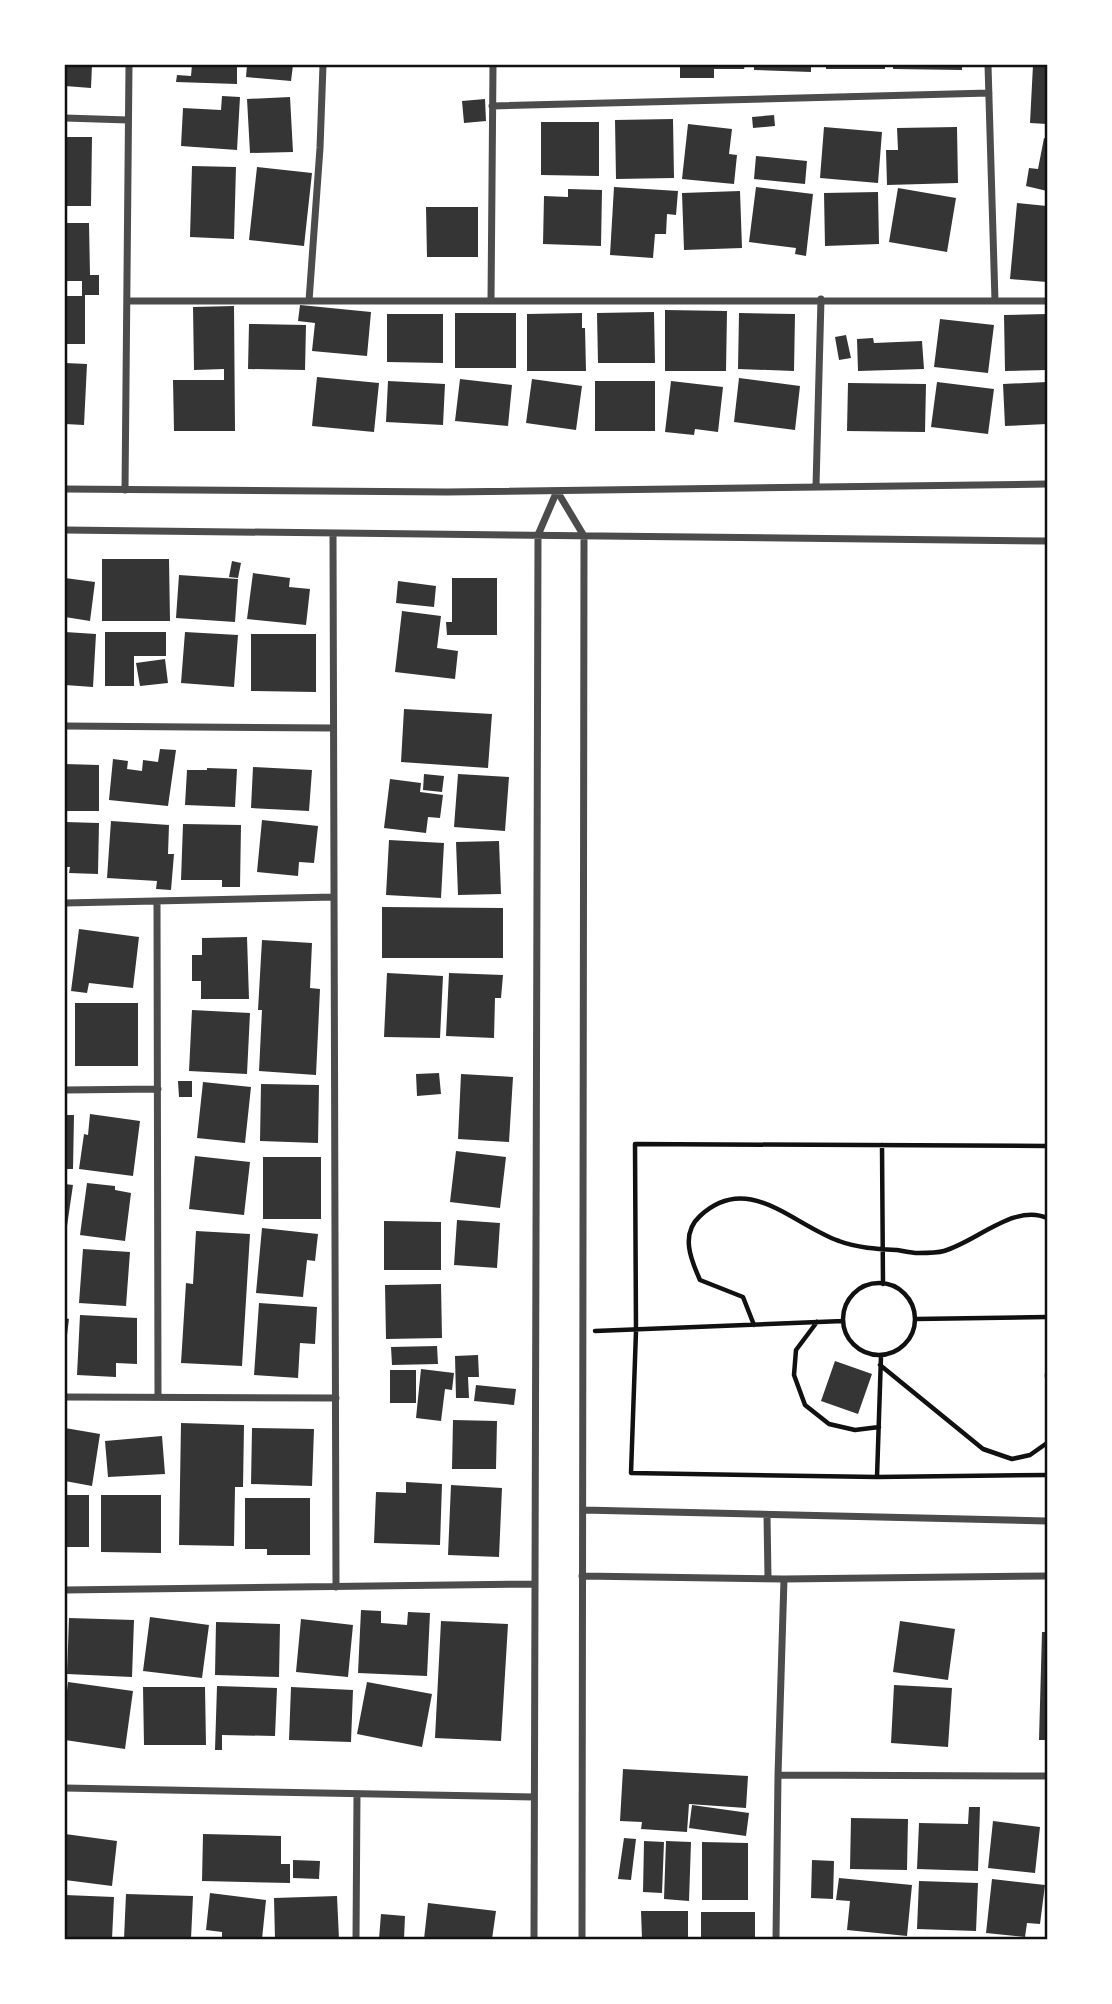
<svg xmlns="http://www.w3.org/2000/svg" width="1112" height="2004" font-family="'Crimson Pro',serif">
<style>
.building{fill:#353535}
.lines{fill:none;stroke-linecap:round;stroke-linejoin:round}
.path{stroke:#111;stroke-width:4.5}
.minor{stroke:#4c4c4c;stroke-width:7}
.neatline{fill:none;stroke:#111;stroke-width:2.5}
</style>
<rect width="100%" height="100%" fill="#fff"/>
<path class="building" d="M65,65H92L91,88L65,86Z
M192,65H237V84L176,82L177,75L191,76Z
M247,65H293L291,81L246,77Z
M680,65H745L744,69H714V78H680Z
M754,65H811V72L754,70Z
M826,65H885V69H826Z
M893,65H962V70L893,69Z
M1033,65L1047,66V124L1030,123Z
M222,96L240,97L237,150L181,146L183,108L221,110Z
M290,97L293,152L250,153L247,99Z
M485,99L486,121L464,123L462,101Z
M774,115L775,126L753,128L752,117Z
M673,119L674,178L616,179L615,120Z
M541,122H599V176L541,175Z
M688,124L732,129L729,154L737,155L734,184L682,179Z
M824,127L882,132L878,183L820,178Z
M957,127L958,183L887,185L886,150H898L897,128Z
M65,137H92L91,206H65Z
M1044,138L1047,139V191L1026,186L1029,168L1038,169Z
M756,156L807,161L805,184L754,179Z
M192,166L236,167L234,239L190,237Z
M257,167L312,173L304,246L249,240Z
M614,187L678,191L676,215L667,214L666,234H655L653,258L610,255Z
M756,187L813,194L806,256L795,254L796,248L749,242Z
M898,188L956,198L947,252L889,242Z
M568,189L602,190L601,246L543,244L544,196L568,197Z
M740,191L742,248L684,250L682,193Z
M878,192L879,244L825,246L824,193Z
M1017,203L1047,206V282L1010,279Z
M426,207H478V257H427Z
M65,223H89L90,275H99V295H85V344H65V296H82V281H65Z
M300,305L371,312L367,356L312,351L315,323L298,321Z
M234,306L235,431H174L173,380H224V369L194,370L193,307Z
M665,310L727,311L726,371H665Z
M654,312L655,363H598L597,313Z
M455,313H516V368H455Z
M582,313V328H585L586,371H527V314Z
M739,313L795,314L794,371L738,369Z
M387,314H443V363L387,362Z
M1047,314V370L1005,371L1004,315Z
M940,319L994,325L988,373L934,367Z
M249,324L306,325L305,370L248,369Z
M846,335L851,358L839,360L835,337Z
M873,338L874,343L922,341L924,369L858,371L857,339Z
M65,363L87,364L84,425L65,424Z
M317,377L379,383L374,432L312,426Z
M739,378L800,386L795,430L734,422Z
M460,379L512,385L508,426L455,421Z
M532,379L582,386L576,430L526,423Z
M388,381L445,384L443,425L386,422Z
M595,381H655V431H595Z
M671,381L723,387L718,432L695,429L694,435L665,432Z
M937,382L994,389L988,434L931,427Z
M1047,382V424L1005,426L1003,384Z
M848,383L926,384L925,432L847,431Z
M102,559H169L170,621H102Z
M232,561L241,563L238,578L229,577Z
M253,573L290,578L289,587L310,589L306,625L247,619Z
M179,575L238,579L235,622L176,618Z
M65,578L95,582L90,621L65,617Z
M452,578H497V635H447L446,622H452Z
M398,581L436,586L434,607L396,603Z
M402,611L441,616L437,648L458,651L455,679L395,672Z
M65,632L96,634L93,687L65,685Z
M105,632H166V656H134V686H105Z
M185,632L238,635L234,687L181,683Z
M251,634H316V692L251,691Z
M165,659L168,683L140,686L136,663Z
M404,709L492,714L488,768L401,762Z
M160,749L176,750L168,806L109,800L113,759L128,761L127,769L142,771L143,760L158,762Z
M65,764L99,765V811H65Z
M253,767L312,770L309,811L251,808Z
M207,768L237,769L235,807L185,805L187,770H207Z
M424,774L444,776L442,792L423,790Z
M458,774L509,777L505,831L454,827Z
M390,779L421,783L420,792L443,795L440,818L428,817L426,833L384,828Z
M262,820L318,826L314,863L299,862L298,876L257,872Z
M111,821L169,825L168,854H174L171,890L156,889L157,881L107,878Z
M65,822L99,823L98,874L69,873L70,867H65Z
M183,824L241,825L240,887H222V880H181Z
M389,840L444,843L441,898L386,895Z
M499,841L501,894L458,895L456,842Z
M382,907L503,908V958H382Z
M79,929L139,937L133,988L89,983L87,993L71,991Z
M247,937L249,999H201V981H192V955H202V938Z
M262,940L312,943L310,988L320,989L316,1075L259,1071L262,1010H258Z
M387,973L443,976L440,1038L384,1037Z
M449,973L503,975L501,998H495L494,1038L446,1036Z
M75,1003H138V1066H75Z
M192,1010L250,1013L247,1074L189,1071Z
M439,1073L441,1094L417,1096L416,1074Z
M461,1074L513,1077L509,1142L458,1139Z
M178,1081H192V1097H179Z
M203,1082L251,1087L245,1143L197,1138Z
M261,1084L319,1085L318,1143L260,1141Z
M90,1114L140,1121L133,1176L79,1169L84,1134L88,1135Z
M65,1115H74L73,1169H65Z
M456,1151L506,1157L500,1208L450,1202Z
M195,1156L250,1162L244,1215L189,1209Z
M263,1157H321V1219H263Z
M87,1183L115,1186V1190L131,1193L125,1241L80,1235Z
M65,1184L73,1185L66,1233H65Z
M457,1220L500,1223L497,1268L454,1265Z
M384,1221L441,1222V1270H384Z
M262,1228L318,1234L315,1261L307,1260L303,1297L256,1293Z
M196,1231L250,1234L242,1366L181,1363L186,1283L193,1284Z
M83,1249L130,1252L126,1306L79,1303Z
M441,1284L442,1338L386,1339L385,1285Z
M259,1303L317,1307L315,1344L300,1343L298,1378L254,1375Z
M80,1315L137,1318V1364L116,1363V1377L77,1375Z
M65,1318L69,1319L66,1343H65Z
M437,1346L438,1364L392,1365L391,1347Z
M478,1355L479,1377H468L469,1398H456L455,1356Z
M835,1361L872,1374L858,1414L821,1401Z
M421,1369L454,1373L452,1390L445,1389L441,1421L416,1418Z
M390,1370H416V1403H390Z
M476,1385L516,1389L514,1405L474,1401Z
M453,1420L497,1421L496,1469H452Z
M181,1423L244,1425L243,1487H235L234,1546L179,1545Z
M65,1428L100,1434L92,1486L65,1481Z
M252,1428L314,1429L312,1486L251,1484Z
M162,1436L165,1474L108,1477L105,1441Z
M406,1482L442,1484L440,1545L374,1543L376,1492L406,1493Z
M451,1485L502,1488L499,1557L448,1555Z
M65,1495H89V1547H65Z
M101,1495H161V1553L101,1552Z
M245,1498H310V1555H267V1549H245Z
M361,1610L381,1611V1623L407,1625L408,1612L430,1613L427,1676L358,1673Z
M150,1617L209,1625L202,1678L143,1671Z
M69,1618L134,1620L132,1677L67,1674Z
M301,1619L353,1625L348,1677L296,1672Z
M441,1621L508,1624L501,1741L435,1738Z
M900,1621L955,1629L948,1680L893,1672Z
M216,1622L280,1624L279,1677L215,1675Z
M1042,1632H1047V1740H1039Z
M68,1682L133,1691L125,1749L65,1740V1708Z
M367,1682L432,1694L422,1747L357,1734Z
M894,1685L952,1688L948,1747L891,1743Z
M217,1686L277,1688L275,1736L222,1735V1750H215Z
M143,1687H205L206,1745H144Z
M291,1687L353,1690L351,1742L289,1740Z
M623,1769L748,1776L746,1808L689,1804L687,1832L641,1829L642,1822L620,1821Z
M692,1805L749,1813L746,1836L689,1828Z
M969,1807H980L978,1871L917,1869L919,1823L968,1824Z
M851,1818L908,1819L907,1870L850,1869Z
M993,1821L1040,1827L1035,1873L988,1868Z
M65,1834L117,1841L112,1886L65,1880Z
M203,1834L281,1836V1864H290V1883L202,1881Z
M624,1838L636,1839L631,1880L618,1879Z
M644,1841L664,1842L662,1893L643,1892Z
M666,1841L691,1842L689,1901L664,1899Z
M702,1842L748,1843V1900H702Z
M293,1860L320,1861L319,1879L293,1878Z
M812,1860L834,1861L833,1899L811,1898Z
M839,1878L912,1885L907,1936L847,1930L850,1901L836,1900Z
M992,1879L1045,1885L1040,1924L1027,1923L1025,1937L986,1933Z
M919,1881L978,1883L976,1931L917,1929Z
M210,1893L266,1900L262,1939H222V1932L206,1930Z
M126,1894L193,1896L191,1939H124Z
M65,1895L114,1897L112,1939H65Z
M337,1896L339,1939H275L274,1898Z
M428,1903L496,1911L492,1939H424Z
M641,1911H688V1939H642Z
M701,1912H755V1939H701Z
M381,1914L405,1916L404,1939H379Z"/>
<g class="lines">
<path class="path" d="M882,1145L883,1284
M1047,1146L635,1144L636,1331L631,1473L877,1477L1047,1475
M843 1319a36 36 0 1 1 72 0a36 36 0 1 1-72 0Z
M916,1319L1047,1317
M817,1322L796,1350L794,1375L805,1405L829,1424L855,1430L879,1427
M754,1325L743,1297L700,1280C691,1260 680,1234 700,1216C748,1171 793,1225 839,1241C857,1248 878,1249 897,1250C904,1251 911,1253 918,1253C926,1253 937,1253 944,1251C976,1242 1015,1203 1047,1218
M595,1331L843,1321
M880,1365L983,1449L1012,1459L1030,1455L1047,1443
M1047,1374V1377
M877,1477L881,1356"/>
<path class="minor" d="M988,65L995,301
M492,106L989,93
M65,118L128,120
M127,301H1047
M309,301L320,148L323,65
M491,301L493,65
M816,486L821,299
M65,489L447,492L1047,484
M125,490L129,65
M557,491L584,536L582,1939
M65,530L1047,541
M333,533L336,1587
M65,726L333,728
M157,901L158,1397
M65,903L334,897
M65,1090L158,1089
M65,1397L336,1398
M583,1510L1047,1521
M767,1515L768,1578
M582,1576L784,1579L1047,1576
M65,1590L535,1584
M778,1775L1047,1776
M65,1788L534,1797
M356,1939L357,1794
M534,1939L538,535L557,491
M776,1939L778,1775L784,1579"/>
</g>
<rect width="1112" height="2004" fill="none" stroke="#ffffff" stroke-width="133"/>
<rect x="66" y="66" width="980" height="1872" class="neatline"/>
</svg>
